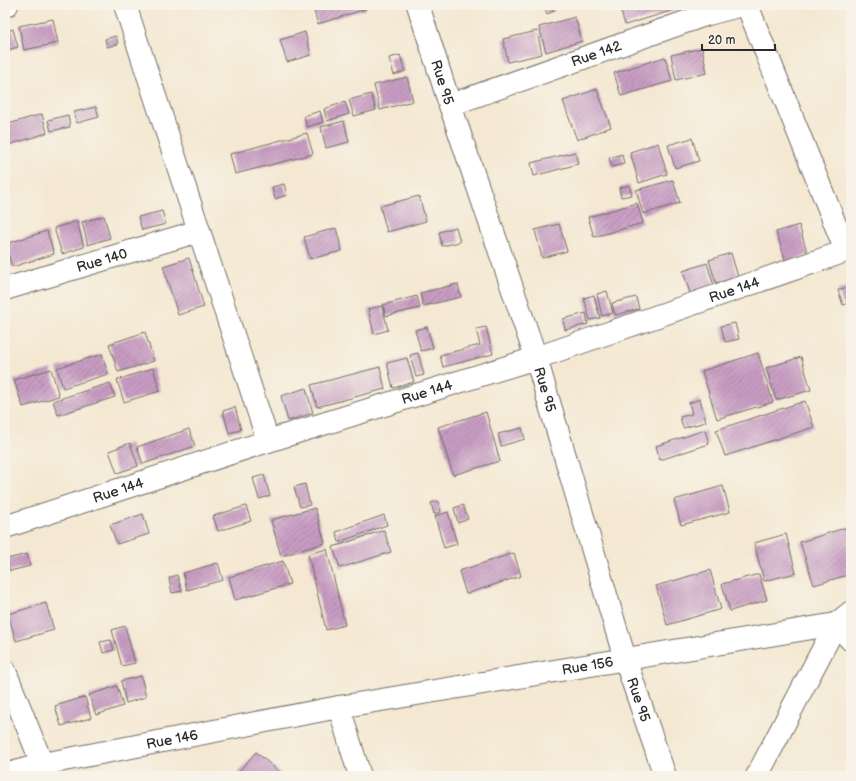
<svg xmlns="http://www.w3.org/2000/svg" width="856" height="781" font-family="'Balsamiq Sans',sans-serif">
<style>
.building{fill:url(#building-hatch)}
.lines{fill:none;stroke-linecap:round;stroke-linejoin:round}
.minor-casing{stroke:#716d65;stroke-width:24}
.minor{stroke:#fff;stroke-width:22}
.labels{text-anchor:middle;stroke-width:4;stroke-linejoin:round;paint-order:stroke}
.street-label{font-size:14px;fill:#2b2b2b;stroke:#f7f3e8}
</style>
<defs>
<pattern id="building-hatch" width="6" height="6" patternUnits="userSpaceOnUse"><rect width="6" height="6" fill="#c89cc3"/><path d="M-1 1l2-2M0 6l6-6M5 7l2-2" fill="none" stroke="#a37f9f"/></pattern>
</defs>
<rect width="100%" height="100%" fill="#f7f3e8"/>
<filter id="ink" filterUnits="userSpaceOnUse"><feTurbulence type="fractalNoise" baseFrequency=".025" numOctaves="2"/><feDisplacementMap in="SourceGraphic" scale="8" xChannelSelector="R" yChannelSelector="G"/><feConvolveMatrix kernelMatrix="1 2 1 2 8 2 1 2 1" color-interpolation-filters="sRGB"/></filter>
<filter id="wash" filterUnits="userSpaceOnUse"><feTurbulence type="fractalNoise" baseFrequency=".012" numOctaves="4" result="noise"/><feDisplacementMap in="SourceGraphic" scale="16" xChannelSelector="R" yChannelSelector="G"/><feGaussianBlur stdDeviation="0.9" result="paint"/><feColorMatrix in="noise" values="0 0 0 0 0 0 0 0 0 0 0 0 0 0 0 0 0 1.4 0 .05"/><feComposite in="paint" operator="in"/></filter>
<g filter="url(#wash)">
<rect width="100%" height="100%" fill="#f4e8d2"/>
<g id="blocks">
<path class="building" d="M312,5H365L366,9L318,24Z
M544,5H553L554,11L547,14Z
M619,5H687V6L625,25Z
M575,17L582,41L546,52L539,27Z
M53,19L58,43L24,50L19,26Z
M13,29L18,47L5,51V31Z
M537,31L542,54L508,62L503,39Z
M305,32L311,55L287,62L280,40Z
M116,36L118,44L107,47L105,39Z
M702,48L707,73L676,80L671,55Z
M400,55L405,71L394,75L389,58Z
M665,57L672,81L621,96L614,73Z
M407,77L413,101L380,110L374,85Z
M597,89L611,127L577,140L563,101Z
M371,94L376,110L354,116L349,100Z
M345,102L349,114L327,121L324,109Z
M96,107L99,117L77,123L74,112Z
M320,111L323,122L307,127L304,116Z
M42,114L47,133L5,146V125Z
M68,115L70,127L51,131L48,120Z
M344,121L349,142L326,148L321,127Z
M307,133L313,154L235,174L230,154Z
M692,138L699,161L675,168L668,145Z
M658,143L667,174L639,183L630,152Z
M575,152L578,164L534,176L531,163Z
M622,154L624,164L612,167L609,158Z
M673,180L680,203L643,214L636,190Z
M284,184L287,195L275,199L272,187Z
M629,185L632,195L621,197L619,188Z
M419,196L426,221L387,232L380,206Z
M637,203L643,223L594,237L588,217Z
M162,211L166,224L142,230L138,217Z
M104,216L110,238L88,245L82,222Z
M77,221L84,247L62,254L54,228Z
M559,224L567,251L542,258L535,230Z
M799,225L808,255L786,262L776,232Z
M456,227L460,242L442,246L439,232Z
M336,228L342,251L310,259L304,237Z
M47,231L54,254L12,267L5,244Z
M731,253L738,277L716,283L709,260Z
M189,258L204,307L178,315L163,266Z
M707,263L714,286L690,293L683,271Z
M458,284L461,297L423,306L420,293Z
M851,286V302L843,305L838,290Z
M607,291L613,313L602,316L597,294Z
M594,295L600,318L590,320L584,298Z
M417,296L420,308L386,316L383,305Z
M636,297L639,309L615,315L612,303Z
M382,306L388,330L374,334L368,309Z
M586,313L588,324L565,330L563,319Z
M735,323L739,339L725,342L721,326Z
M427,327L433,348L421,351L415,330Z
M486,327L493,354L443,367L440,355L480,345L476,329Z
M145,332L154,361L118,372L109,344Z
M418,353L424,375L416,377L410,355Z
M758,353L773,402L717,419L702,371Z
M102,354L108,374L63,388L57,368Z
M801,357L811,390L776,400L766,368Z
M407,358L414,382L393,388L387,363Z
M380,367L385,389L317,407L311,385Z
M153,368L160,391L124,402L117,380Z
M51,369L59,396L23,407L14,380Z
M110,383L115,397L58,415L53,401Z
M306,388L313,413L288,421L281,396Z
M700,399L706,422L683,428L680,417L692,414L689,403Z
M805,401L814,427L725,456L716,430Z
M235,407L241,430L229,433L223,411Z
M486,412L500,461L453,475L438,427Z
M522,428L525,439L501,446L498,434Z
M189,429L195,446L143,464L137,447Z
M705,430L709,444L660,460L656,446Z
M130,443L138,466L117,473L109,451Z
M264,475L270,496L259,499L253,478Z
M305,484L310,505L300,507L294,487Z
M723,486L730,512L681,525L674,500Z
M438,501L441,512L434,514L431,503Z
M463,505L468,519L458,523L454,508Z
M246,506L251,521L218,531L213,516Z
M315,508L325,543L281,556L271,520Z
M448,512L457,544L444,548L435,516Z
M143,514L149,534L117,544L110,525Z
M384,515L387,525L339,542L336,532Z
M851,526V574L814,585L800,542Z
M384,530L391,552L340,568L333,547Z
M786,534L796,573L764,581L754,543Z
M327,549L345,625L326,630L308,554Z
M514,553L521,576L466,594L459,571Z
M27,554L30,566L10,571L7,559Z
M283,561L290,584L235,600L229,577Z
M218,563L223,580L187,590L183,573Z
M710,570L721,609L667,625L656,586Z
M759,574L767,600L730,611L722,584Z
M177,575L182,591L172,593L169,578Z
M46,603L54,630L16,641L8,614Z
M125,626L135,663L122,666L112,630Z
M111,640L114,650L103,653L100,642Z
M141,676L146,697L126,703L121,681Z
M117,686L123,706L96,715L89,695Z
M85,697L91,718L61,726L55,706Z
M256,752L284,776H235Z"/>
</g>
</g>
<g filter="url(#ink)">
<use href="#blocks" fill-opacity="0" stroke="#716d65" stroke-width="1"/>
<g class="lines">
<g class="minor-casing">
<g id="minor">
<path d="M125,5L268,441"/>
<path id="s1" d="M418,5L450,105L536,358L625,659L665,776"/>
<path d="M5,6L7,5"/>
<path id="s2" d="M450,105L708,14L742,5"/>
<path id="s3" d="M5,289L199,231"/>
<path id="s4" d="M5,527L268,441L536,358L846,251L747,5"/>
<path d="M836,624L851,640"/>
<path d="M5,671L47,776"/>
<path d="M339,707L360,776"/>
<path id="s5" d="M5,775L43,764L339,707L836,624"/>
<path d="M757,776L836,624L851,612"/>
</g>
</g>
<use href="#minor" class="minor"/>
</g>
</g>
<g class="labels">
<g class="street-label">
<text dy="5" stroke="none"><textPath href="#s2" startOffset="155">Rue 142</textPath></text>
<text dy="5" stroke="none"><textPath href="#s1" startOffset="81">Rue 95</textPath></text>
<text dy="5" stroke="none"><textPath href="#s3" startOffset="101">Rue 140</textPath></text>
<text dy="5" stroke="none"><textPath href="#s4" startOffset="767">Rue 144</textPath></text>
<text dy="5" stroke="none"><textPath href="#s1" startOffset="405">Rue 95</textPath></text>
<text dy="5" stroke="none"><textPath href="#s4" startOffset="443">Rue 144</textPath></text>
<text dy="5" stroke="none"><textPath href="#s4" startOffset="119">Rue 144</textPath></text>
<text dy="5" stroke="none"><textPath href="#s5" startOffset="593">Rue 156</textPath></text>
<text dy="5" stroke="none"><textPath href="#s1" startOffset="729">Rue 95</textPath></text>
<text dy="5" stroke="none"><textPath href="#s5" startOffset="171">Rue 146</textPath></text>
</g>
</g>
<rect width="856" height="781" fill="none" stroke="#f7f3e8" stroke-width="20"/>
<path d="M702 44v6h73v-6" fill="none" stroke="#2b2b2b" stroke-width="2"/>
<text x="708" y="44" font-size="12" fill="#2b2b2b" stroke="#f7f3e8" stroke-width="3" paint-order="stroke">20 m</text>
</svg>
